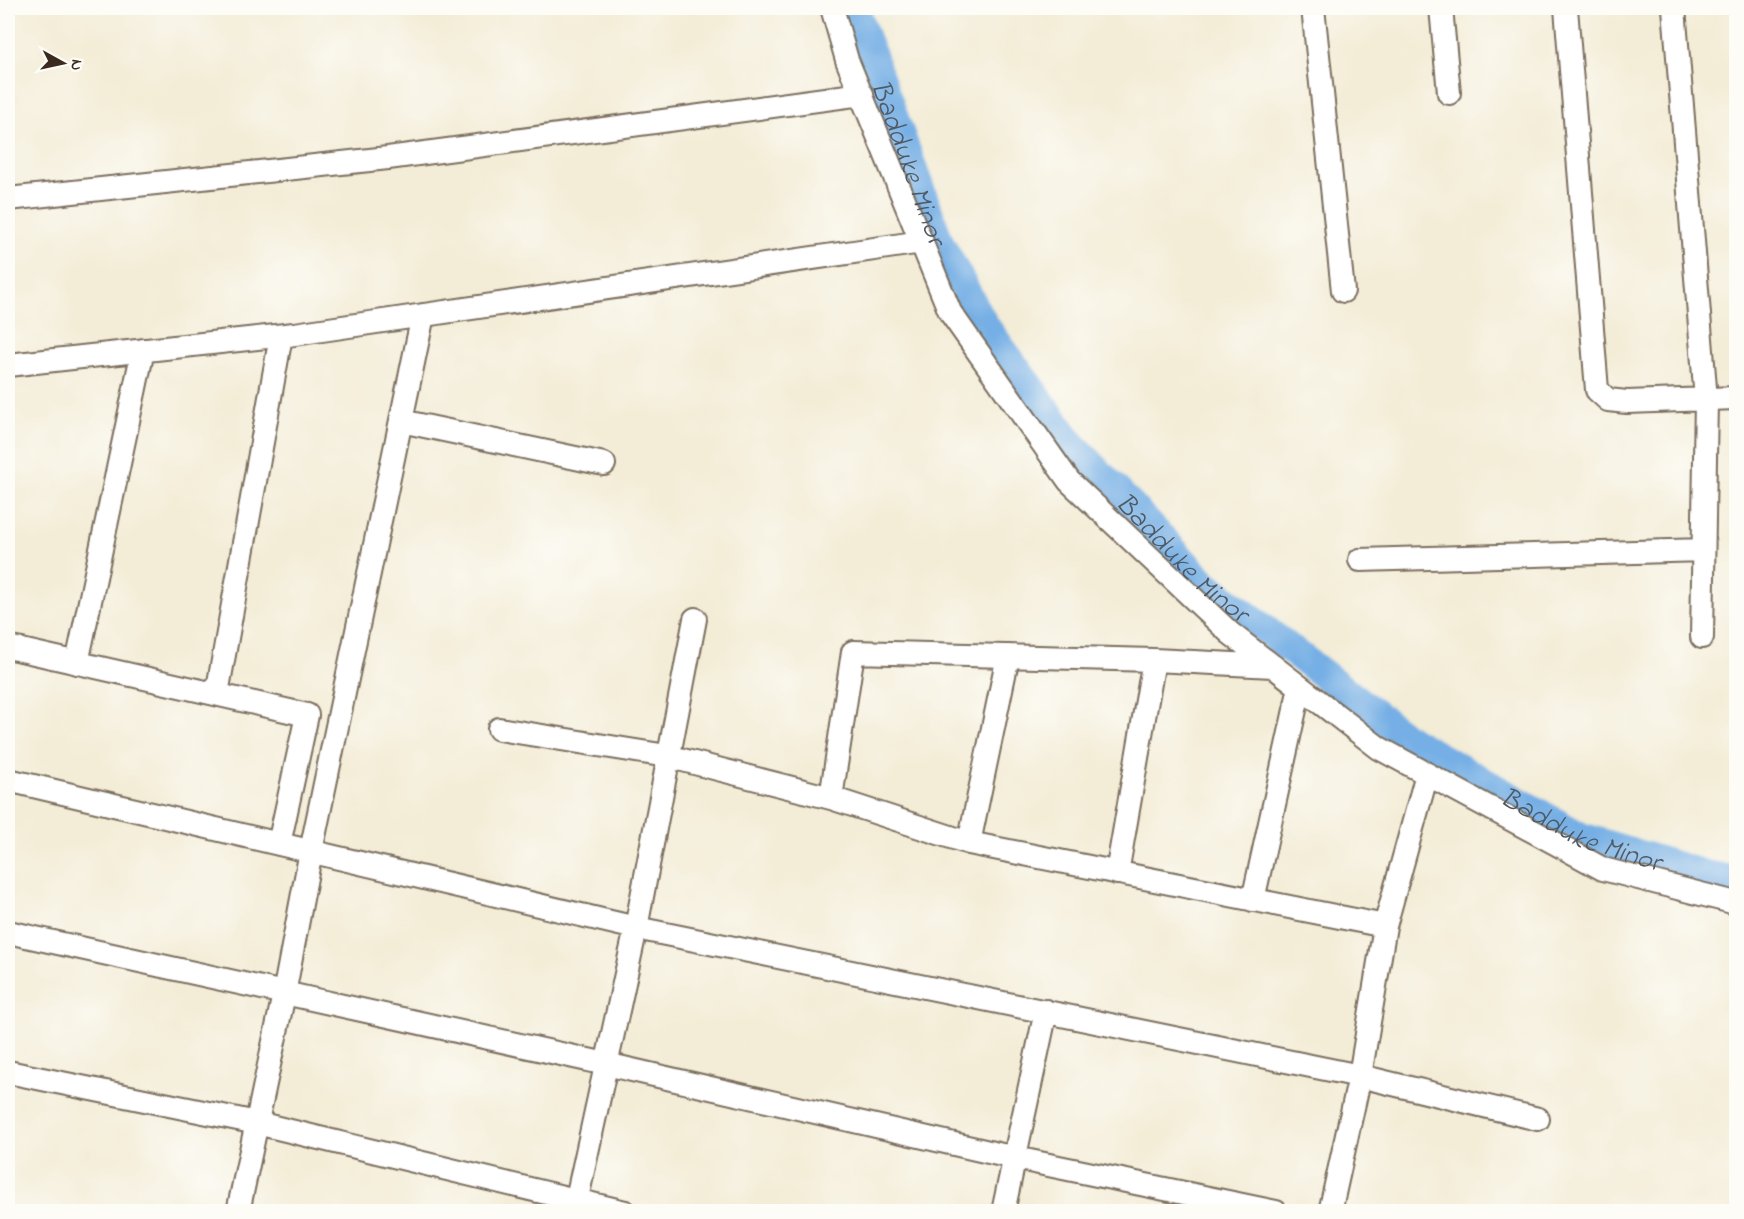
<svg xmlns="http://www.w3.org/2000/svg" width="1744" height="1219" font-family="'Indie Flower',sans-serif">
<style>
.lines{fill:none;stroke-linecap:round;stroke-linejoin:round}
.canal{stroke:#74afe5;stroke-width:30}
.minor-casing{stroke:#7b6e5e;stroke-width:26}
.minor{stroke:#fff;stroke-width:22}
.labels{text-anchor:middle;stroke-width:4.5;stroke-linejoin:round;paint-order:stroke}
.water-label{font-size:28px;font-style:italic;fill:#4f5964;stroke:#fdfcf7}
</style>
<rect width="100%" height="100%" fill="#fdfcf7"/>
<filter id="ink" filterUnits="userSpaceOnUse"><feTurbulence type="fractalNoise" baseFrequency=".0167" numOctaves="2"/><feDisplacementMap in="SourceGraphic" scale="12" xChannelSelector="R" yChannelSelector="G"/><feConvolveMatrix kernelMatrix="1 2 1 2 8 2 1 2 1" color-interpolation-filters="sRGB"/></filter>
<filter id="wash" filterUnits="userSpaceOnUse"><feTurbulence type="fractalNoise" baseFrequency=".008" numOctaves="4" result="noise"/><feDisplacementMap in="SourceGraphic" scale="24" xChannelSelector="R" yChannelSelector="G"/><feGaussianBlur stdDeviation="1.35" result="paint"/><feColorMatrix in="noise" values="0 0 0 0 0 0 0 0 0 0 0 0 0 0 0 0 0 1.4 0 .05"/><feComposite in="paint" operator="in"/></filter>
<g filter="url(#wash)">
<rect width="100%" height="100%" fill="#f3ecd6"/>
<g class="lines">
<path class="canal" id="s1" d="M854,8L939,242L984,325L1069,441L1204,583L1409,740L1581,837L1705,875L1736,881"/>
</g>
</g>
<g filter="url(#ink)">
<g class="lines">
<g class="minor-casing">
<path id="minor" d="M832,8L847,60L950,312L1069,481L1230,633L1379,748L1603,869L1736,903
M1313,8L1343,291
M1441,8L1449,93
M1566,8L1597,390L1608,400L1627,402L1736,398
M1674,8L1706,400L1702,637
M8,199L388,158L862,94
M8,365L294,334
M401,421L604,464
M1360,560L1703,550
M8,647L307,715L279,844
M1154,660L1273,666
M77,663L143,350
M217,694L281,336L922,242
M499,729L667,756L831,798L969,843L1385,926
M8,780L636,928L1360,1076L1538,1119
M831,798L853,652L1154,660L1117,873
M969,843L1008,656
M1253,900L1300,687
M8,932L606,1064L1015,1158L1276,1212
M8,1072L257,1123L625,1212
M238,1212L284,994L311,851L423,315
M574,1212L636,928L695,619
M1003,1212L1046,1011
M1330,1212L1360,1076L1385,926L1427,774"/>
</g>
<use href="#minor" class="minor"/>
</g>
</g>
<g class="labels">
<g class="water-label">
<text dy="10" stroke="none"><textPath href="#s1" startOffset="164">Badduke Minor</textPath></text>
<text dy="10" stroke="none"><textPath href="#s1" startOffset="650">Badduke Minor</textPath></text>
<text dy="10" stroke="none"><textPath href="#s1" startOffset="1136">Badduke Minor</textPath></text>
</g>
</g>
<rect width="1744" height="1219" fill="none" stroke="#fdfcf7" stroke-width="30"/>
<g transform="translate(63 63) rotate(98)" stroke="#fdfcf7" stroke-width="4.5" paint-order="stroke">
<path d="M0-4.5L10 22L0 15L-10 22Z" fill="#3b2a1e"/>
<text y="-9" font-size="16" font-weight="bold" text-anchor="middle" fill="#3b2a1e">N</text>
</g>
</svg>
